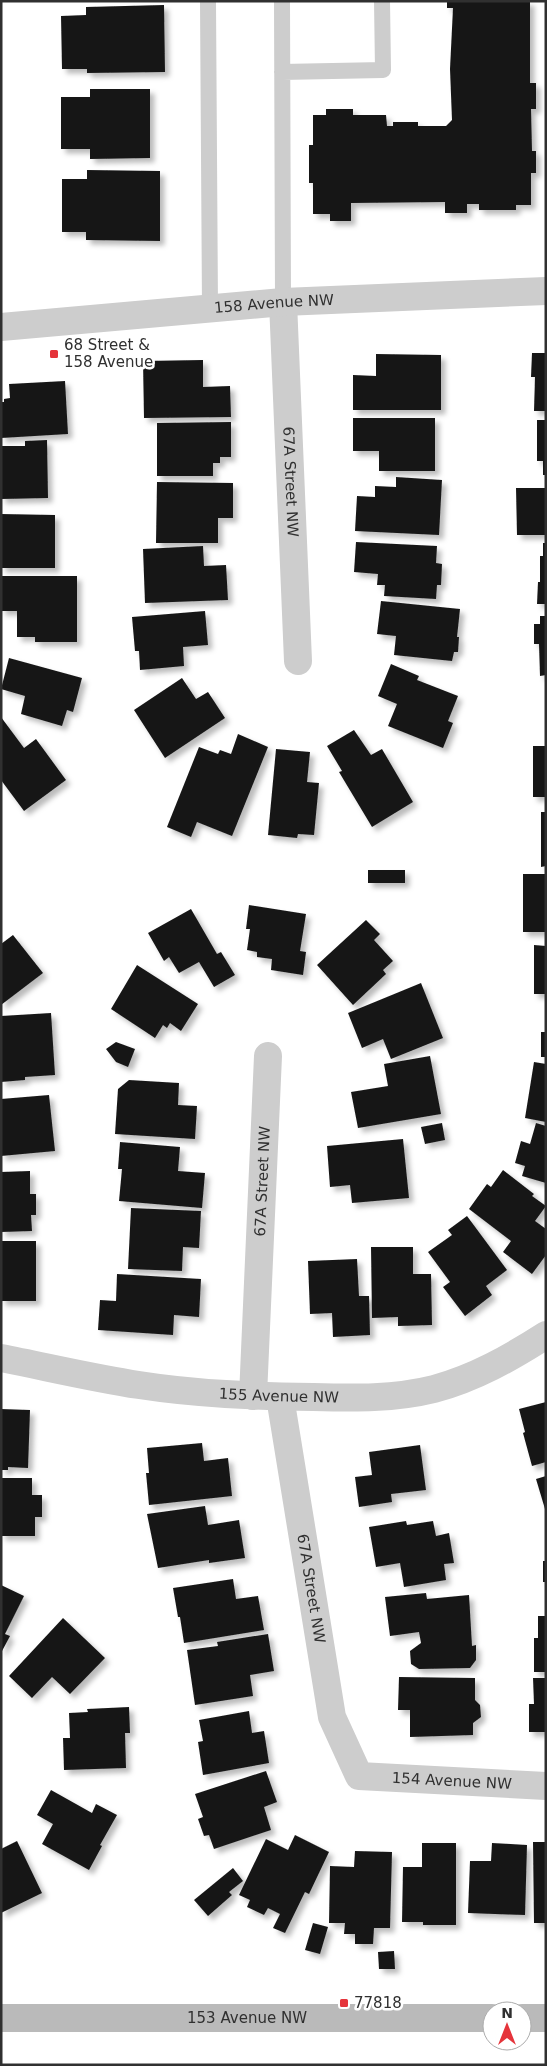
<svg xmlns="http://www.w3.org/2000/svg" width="547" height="2066" font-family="'DejaVu Sans',sans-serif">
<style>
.building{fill:#171717;filter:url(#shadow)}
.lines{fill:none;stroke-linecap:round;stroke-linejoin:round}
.service{stroke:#cdcdcd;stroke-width:16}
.minor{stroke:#cdcdcd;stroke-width:28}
.tertiary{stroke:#cdcdcd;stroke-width:28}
.secondary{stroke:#bababa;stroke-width:28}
.poi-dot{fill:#e5343b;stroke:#fff;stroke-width:2}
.labels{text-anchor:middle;stroke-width:5;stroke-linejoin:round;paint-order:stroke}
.street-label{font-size:15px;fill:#303030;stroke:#fff}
.poi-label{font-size:15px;fill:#303030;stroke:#fff;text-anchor:start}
</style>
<defs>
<filter id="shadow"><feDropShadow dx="4.5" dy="4.5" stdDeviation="2.5" flood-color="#0004"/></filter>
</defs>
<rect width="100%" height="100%" fill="#fff"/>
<path class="building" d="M447,1H530V83H536V109H531L532,151H536V173H531V205H516V210H479V204H467V213H445V202L351,203V221H330V214H313V183H309V145H313V115H326V109H353V115H386L387,126H393V122H418V126H446L452,120L450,69L453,8H447Z
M164,5L165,72L87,73V69H62L61,16L86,15V7Z
M90,89H150V158L90,159V149H61V97H90Z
M87,170L160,171V241L86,240V232H62V179H87Z
M532,353H546V411H534L535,377H531Z
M376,354L441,355V410H353V375L376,376Z
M203,360V387L230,386L231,417L144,418L143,361Z
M65,381L68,434L1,438V402H4V399L10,398L9,384Z
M353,418H435V471H379V451H353Z
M537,420H546V475H543V461H537Z
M231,422V457H220V463H213V476H157V423Z
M47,440L48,498L1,499V446H25V441Z
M396,477L442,480L439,535L355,531L357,496L375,497V486L396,487Z
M157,482L233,483V518H218V543H156Z
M516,488H546V535H517Z
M1,514L55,515V568H1Z
M356,542L437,546L436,563L442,564L441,585H437L436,599L384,596L385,585H377L378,574L354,572Z
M543,543H546V604H537L538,582H540V556H543Z
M203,546L204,566L226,565L228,600L145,603L143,549Z
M1,576H77V642H35V637H17V611H1Z
M381,601L460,609L457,637H459L458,652H454L452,661L394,655L396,636L377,634Z
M205,611L208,645L183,647L184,666L140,670L139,651H135L132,617Z
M540,616H546V675L540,676L539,644H534V624H540Z
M9,658L82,678L73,712L67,710L62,726L21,714L25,696L1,689Z
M391,664L419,676L417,680L458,696L448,721L453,723L443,748L388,726L397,704L378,696Z
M182,678L196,699L208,692L225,718L165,758L134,710Z
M1,717L24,748L36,739L66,780L24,811L1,780Z
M354,730L371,755L382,749L413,802L372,827L339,772L342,771L327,746Z
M238,734L268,747L232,836L197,822L191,837L167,827L199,747L218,754L220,750L231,754Z
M533,746H546V797H533Z
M276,749L310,752L307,782L319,783L314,835L298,834L297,838L268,835Z
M541,812H546V866L541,867Z
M368,870H405V883H368Z
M523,874H546V932H523Z
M249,905L306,914L300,951L306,952L303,975L271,970L272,959L257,957V952L247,950L250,929H246Z
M191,909L217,954L221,952L235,975L214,987L199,962L179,973L169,957L164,961L148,933Z
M366,920L380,934L374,940L393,961L383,970L386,974L353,1005L317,965Z
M13,935L43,973L1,1005V944Z
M534,945L546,946V994H534Z
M137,965L198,1004L181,1031L170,1023L167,1028L163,1025L155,1038L111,1009Z
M421,983L443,1038L391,1059L383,1039L362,1048L348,1013Z
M51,1013L55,1075L25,1077V1080L1,1082V1016Z
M541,1032H546V1057H541Z
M116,1042L135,1049L128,1067L116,1062L106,1049Z
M430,1056L441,1114L358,1128L351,1092L388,1086L384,1064Z
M534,1062L546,1064V1122L525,1118Z
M129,1080L179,1083L178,1105L197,1106L195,1139L115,1134L118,1089Z
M49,1095L55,1151L1,1156V1099Z
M442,1123L445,1140L425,1144L421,1127Z
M536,1123L546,1126V1183L522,1176L525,1166L515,1163L521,1141L530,1144Z
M403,1139L409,1198L352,1203L350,1185L330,1187L327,1146Z
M120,1142L180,1147L178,1171L205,1173L202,1208L119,1201L122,1169H118Z
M503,1170L534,1194L532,1196L546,1206L535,1221L546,1229V1255L532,1274L503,1252L511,1241L469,1209L487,1184L491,1187Z
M30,1171V1194H36V1215H31L32,1231L1,1232V1172Z
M131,1208L201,1211L199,1248L183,1247L182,1271L128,1269Z
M467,1216L507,1270L486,1286L492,1295L465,1316L443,1287L450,1282L428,1252L452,1235L448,1230Z
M1,1241H36V1301H1Z
M371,1247H413V1274H431L432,1325L398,1326V1317L372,1318Z
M357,1259L359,1296H369L370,1335L333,1337L332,1313L310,1314L308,1261Z
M117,1274L201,1279L199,1317L174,1315L173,1335L98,1330L100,1300L116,1301Z
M546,1402V1462L532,1466L523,1433L525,1432L519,1409Z
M1,1409L30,1410L28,1468L8,1467V1470H1Z
M202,1443L204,1461L228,1458L232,1496L149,1505L146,1473H149L147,1448Z
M420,1445L426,1490L391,1494L392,1502L359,1507L355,1477L372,1475L369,1452Z
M546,1476V1509H545L536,1479Z
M1,1478H32V1495H42V1517H35V1536H1Z
M205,1506L208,1525L239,1520L245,1558L209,1563V1560L158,1568L147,1514Z
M406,1521L407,1525L433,1521L436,1536L449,1533L454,1563L444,1564L446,1580L404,1587L400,1563L376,1567L369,1527Z
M543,1561H546V1582H543Z
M233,1579L236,1599L258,1596L264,1630L184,1643L180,1617H178L173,1588Z
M1,1585L24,1596L5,1634L10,1636L1,1653Z
M426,1593L427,1599L469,1595L472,1646L476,1645V1660L470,1668L419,1669L411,1664L410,1651L421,1643L419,1632L390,1636L385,1597Z
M538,1616H546V1672H534V1638H538Z
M63,1618L105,1658L70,1694L52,1677L32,1698L9,1676Z
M268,1634L274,1671L250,1675L253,1696L195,1705L187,1650L218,1646L217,1642Z
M399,1677L475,1678V1700L480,1705L481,1717L473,1723V1735L410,1737V1710H398Z
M533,1678H546V1732H529V1704H534Z
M129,1707L130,1733H125L126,1768L64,1770L63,1738H70L69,1713L88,1712L87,1709Z
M249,1711L252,1733L264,1731L269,1763L203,1775L198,1742L203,1741L199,1720Z
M266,1771L277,1802L264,1807L271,1830L214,1849L209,1835L204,1836L198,1819L203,1817L195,1794Z
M51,1790L92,1813L96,1804L117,1815L100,1845L102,1846L89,1870L42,1844L53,1824L37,1815Z
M295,1835L329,1852L309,1894L305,1892L285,1933L273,1928L280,1914L268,1908L264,1915L247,1907L250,1900L239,1895L266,1839L288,1850Z
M17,1841L42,1893L1,1913V1849Z
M533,1842H546V1923H534Z
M422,1843H456V1925H423V1922H402L403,1867H422Z
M492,1843L527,1845L525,1915L468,1913L470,1861H491Z
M355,1851L392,1852L390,1928H374L373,1944H355V1934H344L345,1923H329L330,1866L354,1867Z
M233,1868L243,1881L229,1892L232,1895L208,1916L194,1900Z
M313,1923L328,1927L320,1954L305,1950Z
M394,1951L395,1969H379L378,1952Z"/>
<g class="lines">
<path class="service" d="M208,1L210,308
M282,1L283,302
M282,72L383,70L382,1"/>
<g class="minor">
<path id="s1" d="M283,302L298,661"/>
<path id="s2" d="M1,1358C47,1367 93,1378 139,1385C196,1394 255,1396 313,1397C354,1398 394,1399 434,1389C475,1378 510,1358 546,1335"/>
<path id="s3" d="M253,1396L268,1056"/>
<path id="s4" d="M280,1397L332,1717L359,1776L546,1786"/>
</g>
<path class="tertiary" id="s5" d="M1,327L283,302L546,291"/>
<g class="secondary">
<path id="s6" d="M1,2018H492"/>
<path d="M522,2018H546"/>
</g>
</g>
<g class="poi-dot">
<rect x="49" y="349" width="10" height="10" rx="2.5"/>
<rect x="339" y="1998" width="10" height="10" rx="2.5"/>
</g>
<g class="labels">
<g class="street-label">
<text dy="5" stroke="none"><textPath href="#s5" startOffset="274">158 Avenue NW</textPath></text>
<text dy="5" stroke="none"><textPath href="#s1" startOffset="180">67A Street NW</textPath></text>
<text dy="5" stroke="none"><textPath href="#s3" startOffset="215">67A Street NW</textPath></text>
<text dy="5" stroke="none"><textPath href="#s2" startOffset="281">155 Avenue NW</textPath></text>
<text dy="5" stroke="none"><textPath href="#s4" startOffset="194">67A Street NW</textPath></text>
<text dy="5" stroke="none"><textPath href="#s4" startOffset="482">154 Avenue NW</textPath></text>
<text dy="5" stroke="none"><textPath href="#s6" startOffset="246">153 Avenue NW</textPath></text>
</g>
<g class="poi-label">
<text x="64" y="350">68 Street &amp;<tspan x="64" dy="17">158 Avenue</tspan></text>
<text x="354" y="2008">77818</text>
</g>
</g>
<rect width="547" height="2066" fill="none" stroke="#303030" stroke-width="5"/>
<g transform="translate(507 2026)"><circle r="24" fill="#ffffff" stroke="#acacac"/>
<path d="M0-4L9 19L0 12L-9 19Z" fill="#e5343b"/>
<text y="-8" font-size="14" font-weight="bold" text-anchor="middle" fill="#303030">N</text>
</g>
</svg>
